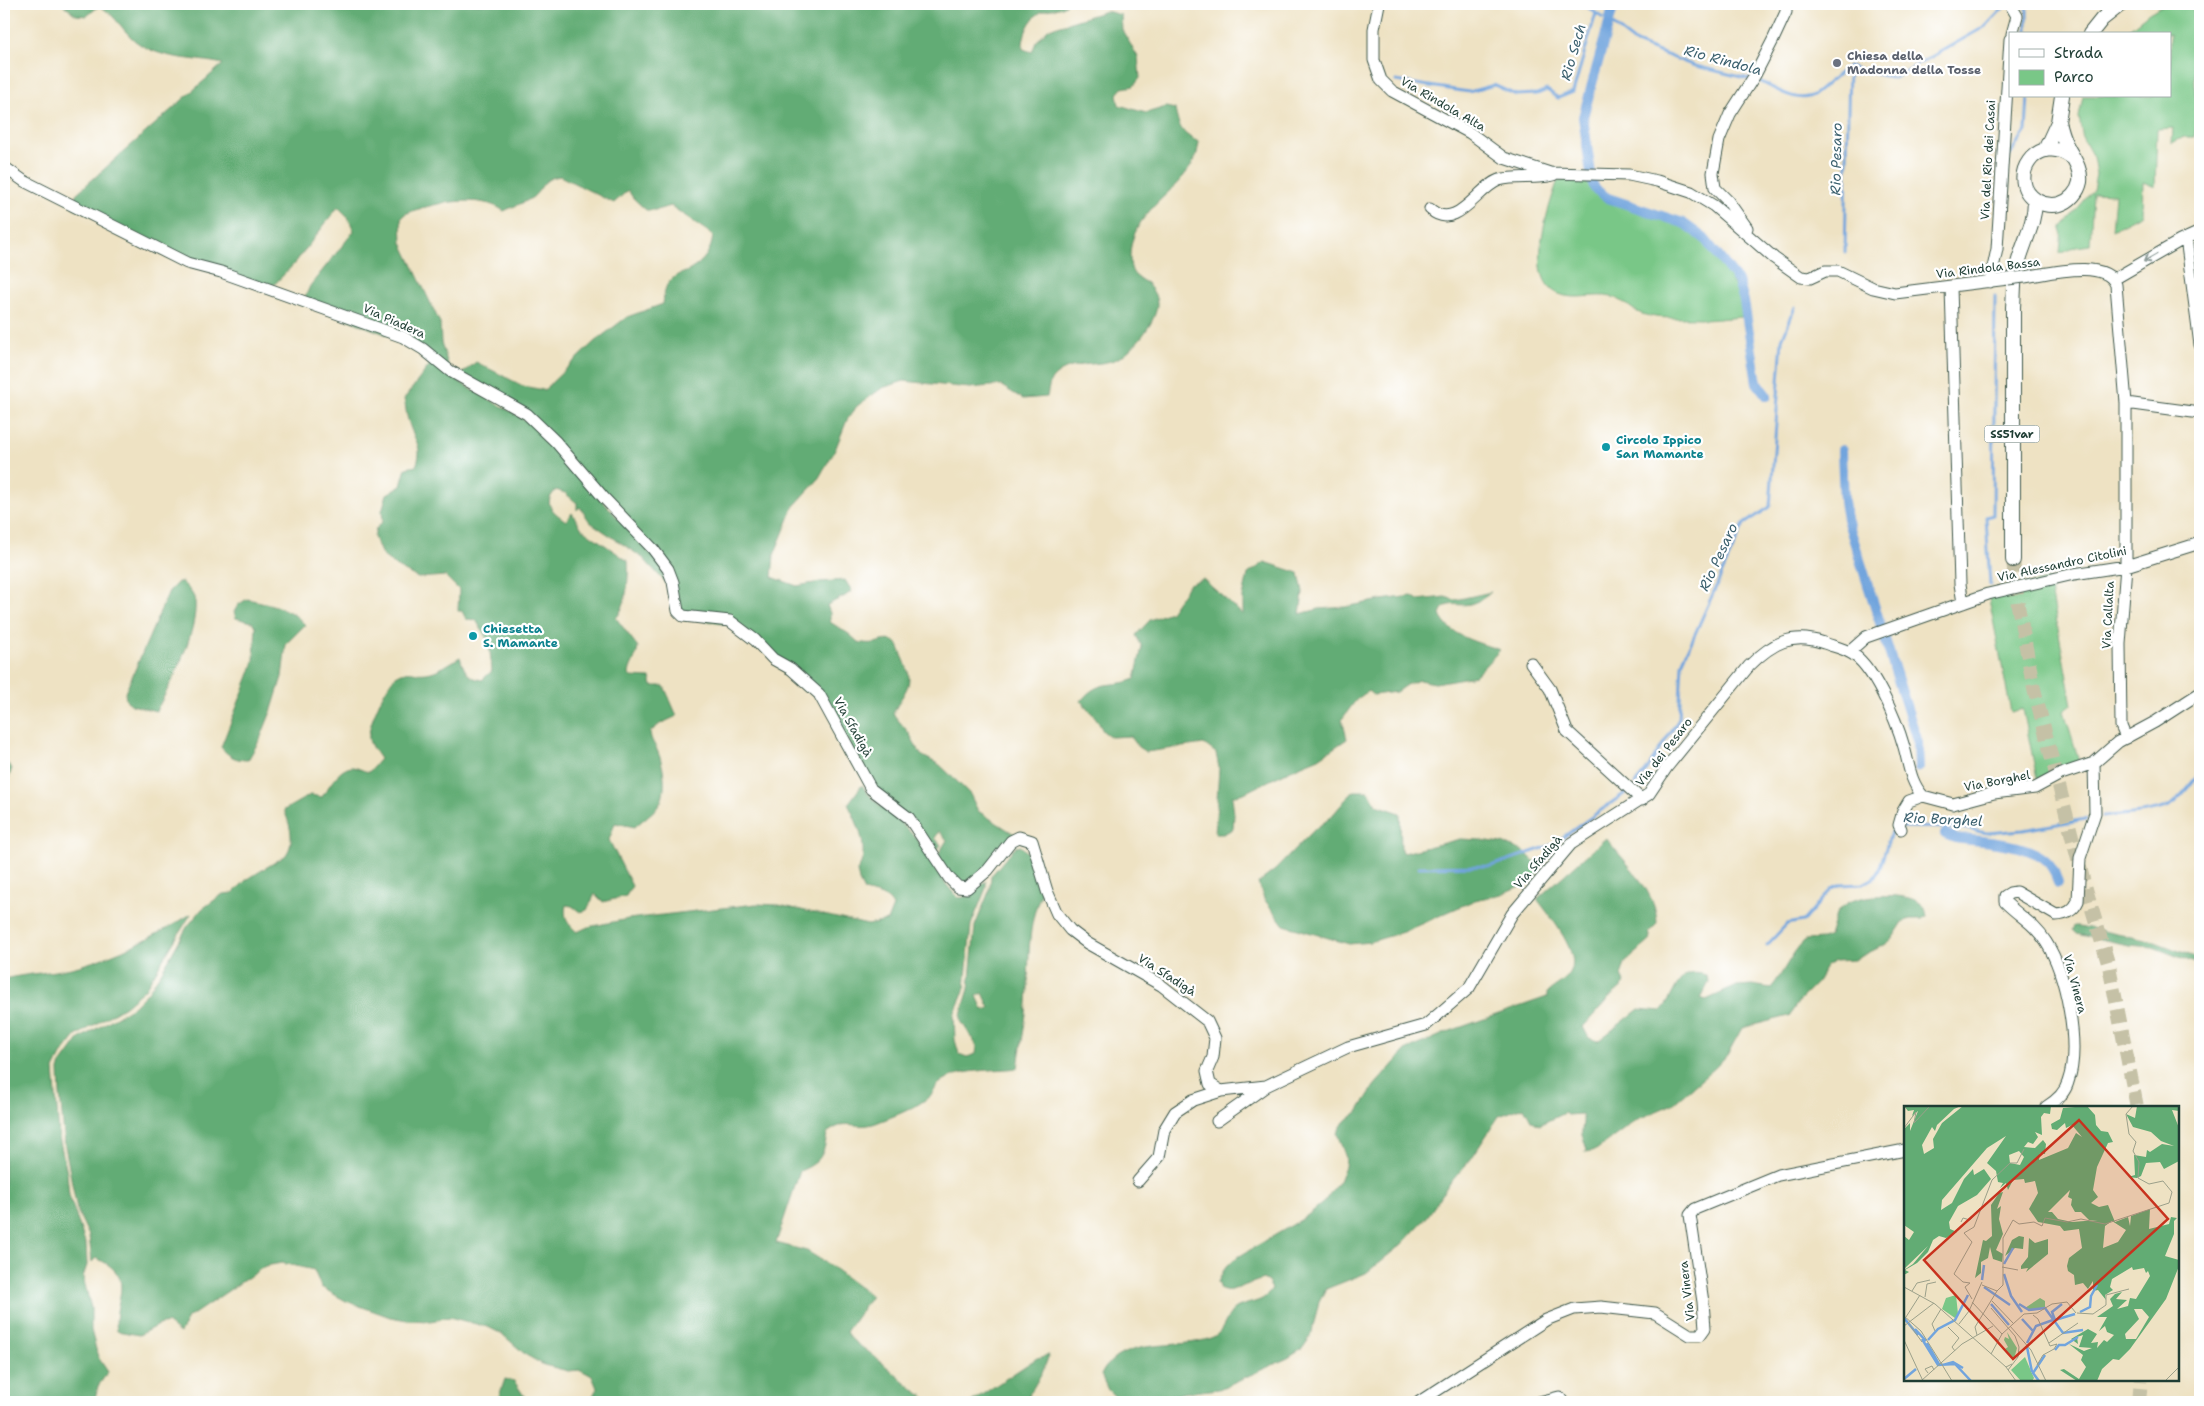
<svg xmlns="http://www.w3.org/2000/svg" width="2204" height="1406" font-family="'Shantell Sans',sans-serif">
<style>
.green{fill:#79c787;stroke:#4c825e}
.forest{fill:#62ac74;stroke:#407454;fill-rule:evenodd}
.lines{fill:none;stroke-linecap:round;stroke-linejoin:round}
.stream{stroke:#71a4dd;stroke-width:3}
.canal{stroke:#71a4dd;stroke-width:10}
.major-tunnel{stroke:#c5c1a6;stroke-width:14;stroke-dasharray:14 7;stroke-linecap:butt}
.minor-casing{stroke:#3e5649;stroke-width:13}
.major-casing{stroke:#3e5649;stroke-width:16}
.minor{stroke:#fff;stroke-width:11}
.major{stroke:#fff;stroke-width:14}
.minor-bridge-casing{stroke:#3e5649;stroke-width:13;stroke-linecap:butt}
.minor-bridge{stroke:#fff;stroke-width:11}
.oneway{stroke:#8f9e9a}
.worship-dot{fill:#6b7280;stroke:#fff;stroke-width:2}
.culture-dot{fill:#0f9aa8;stroke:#fff;stroke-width:2}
.labels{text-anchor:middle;stroke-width:4.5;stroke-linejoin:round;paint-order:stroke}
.shield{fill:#fff;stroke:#627771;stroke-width:1}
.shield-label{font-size:11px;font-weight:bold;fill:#1f3d34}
.worship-label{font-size:12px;font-weight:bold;fill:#5b616d;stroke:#fff;text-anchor:start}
.street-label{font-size:12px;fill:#1f3d34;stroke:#fff}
.culture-label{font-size:12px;font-weight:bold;fill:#0d838f;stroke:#fff;text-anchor:start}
.water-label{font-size:14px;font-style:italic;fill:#3c616f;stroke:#fff}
.inset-river{fill:none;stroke:#71a4dd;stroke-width:2.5}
.inset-road{fill:none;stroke:#9ba08a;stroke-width:1}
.view{fill:#c8321e;fill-opacity:0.15;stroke:#c8321e;stroke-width:2.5}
.inset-edge{fill:none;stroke:#1f3d34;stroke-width:2.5}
</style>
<rect width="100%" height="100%" fill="#fff"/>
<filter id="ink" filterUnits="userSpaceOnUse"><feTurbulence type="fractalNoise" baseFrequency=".02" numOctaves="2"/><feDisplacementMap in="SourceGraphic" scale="10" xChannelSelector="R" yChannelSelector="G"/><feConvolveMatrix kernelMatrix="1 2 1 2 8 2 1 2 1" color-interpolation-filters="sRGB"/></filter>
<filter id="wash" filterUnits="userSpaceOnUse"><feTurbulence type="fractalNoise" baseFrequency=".0096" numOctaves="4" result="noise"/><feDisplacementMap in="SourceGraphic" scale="20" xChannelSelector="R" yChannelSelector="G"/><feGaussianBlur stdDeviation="1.12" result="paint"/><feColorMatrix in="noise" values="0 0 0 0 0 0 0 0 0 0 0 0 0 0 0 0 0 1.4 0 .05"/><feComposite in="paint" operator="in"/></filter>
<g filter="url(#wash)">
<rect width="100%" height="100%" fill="#eee2c3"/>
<path class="green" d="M2165,4H2193L2196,128L2194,137H2184L2172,143L2173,128L2157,129L2155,187L2143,182L2142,214L2112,230L2115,194L2093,193L2090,245L2076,247L2060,254L2062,227L2093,190L2096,174L2093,157L2083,139L2079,117L2083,96H2170V34H2123L2149,13Z
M1583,179C1613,216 1655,207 1691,232C1702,239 1710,252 1719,263C1732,279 1742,295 1742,317L1705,320L1700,318C1681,317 1660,320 1642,314C1631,310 1624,300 1612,297C1595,293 1575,301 1559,294C1523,279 1549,206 1558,180Z
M2049,579L2072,705L2064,711L2080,764L2064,767L2037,779L2023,709L2011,712L1988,594Z"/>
<path class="forest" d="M62,4H1067C1059,11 1049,7 1041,12C1029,19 1022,36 1023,49L1032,52L1036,42L1048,29L1106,11L1121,15L1122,30L1138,57L1140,78L1134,86L1122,88L1117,94L1119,105L1146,113L1166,107L1175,109C1178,127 1183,135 1199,142C1198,148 1197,156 1194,161C1175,196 1130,212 1130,257C1130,273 1134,276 1147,283C1151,289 1157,295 1157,303C1158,321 1131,354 1114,360C1095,367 1068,360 1052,379C1049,383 1048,392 1047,397L1023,399L1000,385L970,388L904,381L882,388L857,406L847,420L835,450L817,481L794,506L774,555L772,577L797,586L820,582L845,580L852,591L845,596L827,605L830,613V622L849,634L858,642C863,643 869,644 874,643C880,642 886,639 893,641C898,642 899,648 901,653C917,687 906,685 893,714L909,733L921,755L940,765L970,794L978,811L1019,837L991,866L958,887L936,858L947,840L939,831L935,838L941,845L933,854L925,840L884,801L824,702L742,628L683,616L671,577L549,433L459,376L476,362L523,386L544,390L594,342L627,317L663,304C664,298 664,290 667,285C673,275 680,275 690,270C703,262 712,251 713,235L671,206L656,210H646L633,198L628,190L614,203L560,176C541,179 544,187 533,197C525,203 513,206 504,211C480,193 431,203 405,214L401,218L402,243L440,323L441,342L450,371L423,349L303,302L310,286L354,231L348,217L338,207L295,263L269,290L217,271L73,207L76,194L223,64C197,58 165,60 141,45C124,35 117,15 99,6L87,16L76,15Z
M432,362C464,390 505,404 539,430L660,565L667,584L643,558L590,522L580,507L577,510V503L565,493L556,490C541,505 554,512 566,521L572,513L582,529L628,561C629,576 627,607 616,618L638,647C637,658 629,666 629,675L631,677L650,678L652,686H664L677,716L660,724L650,732C651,741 654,743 657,750C664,765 668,791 659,805C653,813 642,820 635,827L615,823L609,840L632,886L626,896L603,902L595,894L587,910L580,912L572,906L566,905C563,916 568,925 577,932L588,927L628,919L756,904L779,905L868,925L887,921L893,906C886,894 876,895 864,891L859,881L857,871C871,851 858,824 848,804L862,785C875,806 897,817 914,836C931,856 939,881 959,898L968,896L986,881V888L971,925L965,988L954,1015L955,1040L959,1054L967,1057L976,1054L977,1046L961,1021V1015L969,989L975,926L990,889L991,876L1015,847L1021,846L1030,855L1041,894C1024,932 1031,974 1026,1014C1024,1032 1020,1050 1018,1068C996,1071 958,1068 940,1083C936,1086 934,1092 931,1095C917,1108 894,1116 876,1123C853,1131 850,1116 827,1133C824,1155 821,1162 800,1171L776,1243L807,1251L831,1266L871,1296L846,1332C852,1342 861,1346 870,1353C891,1369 910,1389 932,1402H584L593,1396L597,1388L592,1376L581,1370L568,1371L544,1365L526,1355L502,1334L488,1327L449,1317L431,1321L407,1320L390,1317L346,1301L321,1287L314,1270L282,1263L265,1266L188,1318L180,1333L167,1323L158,1325L139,1335L117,1331C111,1300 140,1278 96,1258L92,1262L89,1236L77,1210L65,1146L60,1094L59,1070L61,1064L79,1039L133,1007L148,992L162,971L187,927L202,909L223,894L233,893L246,880L285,856C296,843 290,824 284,810L310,795L322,797C329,787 339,767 353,767C359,768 363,771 369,772L380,759C377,754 370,746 369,739C367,726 386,684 396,676C411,667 414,675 426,673C437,672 450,663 460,657C464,670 467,678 482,680L492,671L489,642L476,620L466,619L462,611H458L459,590L445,576L418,578L397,567L382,555L374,537L376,529L383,521L382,511L387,494L401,486L406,468L416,466C424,446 414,441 409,423C406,415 406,407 404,399ZM983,993L990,1008L983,1010L977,996Z
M1265,562L1299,573L1303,592L1300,614L1319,609L1345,607L1381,600L1412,596L1418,600L1445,597L1455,600L1491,592C1485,598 1477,602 1470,604C1459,607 1443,599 1440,615C1448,636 1480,643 1500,650L1475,676L1435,683L1419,680L1406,685L1396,692L1373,695L1368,691L1356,700L1342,719L1347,739L1319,758L1295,768L1244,793L1232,796L1234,814L1233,829L1223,834H1215L1219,768L1216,753L1204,744L1146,752L1138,747L1131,736L1111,737L1103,731L1096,718L1081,701C1100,677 1113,689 1135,679L1142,647L1136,635L1150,620L1170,612L1189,584L1203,579L1243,615V597L1248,574Z
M178,582H182C187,587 194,594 195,601C198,632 171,684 156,711L132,705L126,700L125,693L169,591Z
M247,599C267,603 292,608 305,625L286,644L282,677L272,709L260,739L248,760C236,760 229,757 221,747L249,676L254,661L256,626L252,622L236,618L234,612L238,605Z
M4,760L12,768L9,777L4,779Z
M1353,791H1368L1377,805L1400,813L1401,851L1404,853L1460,839L1481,840L1502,843L1523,851L1541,867L1535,880L1502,894L1475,900L1403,932L1370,942L1349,944L1284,925L1264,899L1258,883L1275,870L1315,829L1330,818Z
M1606,838C1625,863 1657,891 1657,924L1649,932L1651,940L1625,963L1621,976L1625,984L1607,1000L1583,1027L1589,1038L1598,1041L1639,1009L1661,1011C1677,994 1676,966 1706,975L1709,982L1701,998L1706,1000L1737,986L1752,985L1771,988C1784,973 1790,954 1805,940L1822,939L1829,936C1834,922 1834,911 1848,903C1862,894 1906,892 1920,903C1925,906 1926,911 1927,916L1922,919H1910L1903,922L1892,939L1886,944L1854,960L1835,961L1826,966L1823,970L1818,982L1799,1001L1789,1016L1742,1028L1727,1055L1716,1067L1673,1104L1638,1119L1596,1150L1585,1152C1587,1144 1584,1142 1582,1135C1581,1128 1585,1121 1582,1114L1568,1115L1564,1113L1539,1125L1531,1120L1524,1107L1499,1116L1471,1159L1450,1183L1427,1217L1402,1244L1366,1273L1326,1289L1319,1301L1311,1336L1302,1349L1288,1358L1219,1389L1182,1393L1153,1402H1121L1108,1390L1101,1375C1121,1334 1179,1352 1213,1337C1225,1332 1225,1315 1236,1308C1250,1301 1263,1304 1272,1289L1268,1282L1263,1279L1229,1291L1221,1289L1218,1282L1226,1266L1233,1260L1304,1218L1324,1202L1339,1181L1345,1166L1346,1158L1337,1133L1344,1122L1358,1112L1374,1086L1405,1051L1450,1031L1547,997V993C1555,985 1569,980 1572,968C1578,950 1548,913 1537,899Z
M191,914L145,989L125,1006L76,1036L61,1055L54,1069L59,1137L67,1173L69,1195L86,1245L87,1265L83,1277L91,1308V1330L98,1357L108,1372L98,1386L94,1402H4V979C28,973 55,973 79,966C117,955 158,935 191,914Z
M2074,926H2079L2155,942L2200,959V965L2153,947L2129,945L2076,934L2072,930Z
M1049,1355L1043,1371L1025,1402H971L1037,1358Z
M505,1379L514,1381L528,1402H497Z
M1745,1396L1802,1402H1727Z"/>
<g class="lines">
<path class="stream" d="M1583,4L1603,18
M1613,25L1636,43L1692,65L1749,79
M2027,34V4
M1755,79C1772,86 1799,107 1816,93C1828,84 1837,74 1849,66L1863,71L1894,78L1986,26L2007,4
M1396,81L1469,92L1494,85L1516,95L1537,94L1547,90L1558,98L1573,92L1596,13
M2007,159L2026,131L2028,96
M2003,226L2008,207L2005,186
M1845,252L1849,66
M1990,585L1986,517L1993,515L1995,296
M1635,784L1646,771L1679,719L1682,663L1744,524L1770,507L1782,340L1795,307
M2103,817C2122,814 2159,814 2173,803C2184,794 2191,783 2200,773
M1903,827L1960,828L1987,833L2023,830L2086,819
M1419,867L1491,866L1552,845L1628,791
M1767,945L1787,924L1803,921L1832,888L1839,885L1863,884L1874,878L1879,870L1891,832L1897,828"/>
<path class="canal" d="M1614,4L1583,117L1592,181L1595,189L1608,198L1683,223L1704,238L1738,281L1744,301L1757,383L1767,396
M1842,450L1844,502L1847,519L1918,743L1919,767
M1945,834L1955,838C1982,842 2037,842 2052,868C2055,872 2056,878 2058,883"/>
</g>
</g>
<g filter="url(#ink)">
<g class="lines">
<path class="major-tunnel" d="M2013,560L2018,606L2034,689L2083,879L2109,966L2137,1107
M2139,1402L2141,1380"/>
<g class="minor-casing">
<path id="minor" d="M1379,4L1374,29V60L1381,80L1392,91L1470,133L1504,158L1550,173L1629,175L1657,181L1691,192L1714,206L1774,258L1801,277L1810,278L1825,271H1838L1873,288L1895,293L2008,279
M2010,4L2017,16L2012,34
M4,167L24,181L187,263L221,272L403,337L423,349L450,371L527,414L556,442L604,498L653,549L668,569L673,582L678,611L683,616L730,621L755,640L773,659L791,669L819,694L871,789L909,818L949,878L958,887L967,888L988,870L1011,841L1019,837L1032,841L1047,891L1057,914L1070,930L1087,943L1161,985L1207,1021L1215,1038L1213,1057L1207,1071L1210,1084L1221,1091L1266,1086L1348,1047L1426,1025L1469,988L1512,914L1571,844L1649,794L1667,767L1749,666C1772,643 1792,632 1824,643C1832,646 1842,648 1849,652C1873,663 1897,722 1904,747C1909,764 1910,782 1923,796
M1430,209C1456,233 1478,187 1499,180C1517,175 1535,180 1553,175
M1747,228L1728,201L1715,188L1713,173L1719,140L1730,114L1755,75L1773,40L1786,12V4
M2186,238L2200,345
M2024,277C2047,274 2106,258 2116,285L2126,403V566L2120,644L2121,726L2126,738
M2114,279L2180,241L2200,232
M1990,282L1997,249L2010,39
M1951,287L1960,584L1963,603
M2126,403L2200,413
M1849,652L1866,637L1988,594L2074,574L2126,566L2200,543
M1531,663L1550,689L1567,731L1642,800
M1901,829L1899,825L1903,811L1909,801L1923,796L1953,804L1994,793L2035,788L2061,774L2094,763L2118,742L2155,722L2200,693
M2046,1107C2056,1101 2065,1093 2068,1082C2081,1046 2066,973 2046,942C2034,923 2020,917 2005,902V896L2010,893L2016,892L2056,915C2066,915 2074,910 2078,901L2080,858L2095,813L2094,763
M1217,1121L1265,1087
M1138,1181L1159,1157L1164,1130L1175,1112L1193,1100L1221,1091
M1419,1402L1546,1320L1574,1309L1601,1307L1655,1313L1690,1335H1700L1705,1328L1703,1302L1690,1215L1695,1209L1778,1175L1905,1150
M1539,1402L1559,1397L1563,1402"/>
</g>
<g class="major-casing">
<path id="major" d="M2090,34L2102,19L2121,4
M2058,122C2060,128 2061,134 2064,140C2069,154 2082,166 2080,182C2078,192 2070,201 2060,204C2052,206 2044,205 2037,201C2004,181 2037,129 2073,158
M2045,150L2058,122L2062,96
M2013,560V307C2014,296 2013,283 2016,272C2021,245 2035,227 2035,200"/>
</g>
<use href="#minor" class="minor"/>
<use href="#major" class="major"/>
<g class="minor-bridge-casing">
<path id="minor-bridge" d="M2008,279L2024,277"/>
</g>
<use href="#minor-bridge" class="minor-bridge"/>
</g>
<defs><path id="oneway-shaft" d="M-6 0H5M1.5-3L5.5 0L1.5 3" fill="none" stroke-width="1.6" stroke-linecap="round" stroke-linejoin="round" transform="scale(1.25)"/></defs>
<use class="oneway" href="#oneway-shaft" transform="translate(2150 258) rotate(150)"/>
</g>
<circle class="worship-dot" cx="1837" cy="63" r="5"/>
<g class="culture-dot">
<circle cx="1606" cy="447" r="5"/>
<circle cx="473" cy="636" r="5"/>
</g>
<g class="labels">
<rect class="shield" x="1984.5" y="425.5" width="55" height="17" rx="4"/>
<g class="shield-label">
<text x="2012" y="438">SS51var</text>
</g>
<g class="worship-label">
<text x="1847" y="60">Chiesa della<tspan x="1847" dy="14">Madonna della Tosse</tspan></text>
</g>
<g class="street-label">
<text transform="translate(1443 104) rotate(30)" y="4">Via Rindola Alta</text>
<text transform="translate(1988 160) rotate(-87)" y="4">Via del Rio dei Casai</text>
<text transform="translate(1988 268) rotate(-7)" y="4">Via Rindola Bassa</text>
<text transform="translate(394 321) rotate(24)" y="4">Via Piadera</text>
<text transform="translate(2062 564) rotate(-12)" y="4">Via Alessandro Citolini</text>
<text transform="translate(2108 615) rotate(-87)" y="4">Via Callalta</text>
<text transform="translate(853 727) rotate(61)" y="4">Via Sfadigà</text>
<text transform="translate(1664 752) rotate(-52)" y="4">Via dei Pesaro</text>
<text transform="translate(1997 781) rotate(-11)" y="4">Via Borghel</text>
<text transform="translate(1538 862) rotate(-49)" y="4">Via Sfadigà</text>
<text transform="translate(1167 975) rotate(33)" y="4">Via Sfadigà</text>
<text transform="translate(2075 984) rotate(75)" y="4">Via Vinera</text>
<text transform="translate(1687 1291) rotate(-97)" y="4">Via Vinera</text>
</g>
<g class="culture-label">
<text x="1616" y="444">Circolo Ippico<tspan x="1616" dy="14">San Mamante</tspan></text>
<text x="483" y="633">Chiesetta<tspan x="483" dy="14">S. Mamante</tspan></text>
</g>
<g class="water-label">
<text transform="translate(1573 52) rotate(-74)" y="5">Rio Sech</text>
<text transform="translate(1723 60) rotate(15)" y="5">Rio Rindola</text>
<text transform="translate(1836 159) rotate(-89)" y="5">Rio Pesaro</text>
<text transform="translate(1718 557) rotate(-65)" y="5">Rio Pesaro</text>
<text transform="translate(1943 819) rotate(3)" y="5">Rio Borghel</text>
</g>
</g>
<g transform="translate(1904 1106)">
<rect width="275" height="275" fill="#eee2c3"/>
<path d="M52,189L54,208L51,212L38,203L42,192ZM136,192L141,195V201L130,204L121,202ZM103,226L113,242L110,253L101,243L104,241L100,234L101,231L105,233ZM121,251L130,272L128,275H117L107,264Z" fill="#79c787"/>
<path d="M0,0H57L50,3L33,19L31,25L28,21L18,39L20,48L30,42L29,33L38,17L59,0H147L146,8L140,7L137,11L138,29L131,26L134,31L129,38L124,36L120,41L131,42L139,34L142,38L141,48L136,47L135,54L164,42L172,27L178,31L168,19L162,22L161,17L153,24L148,23L147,18L156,13L159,2L183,0L191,9L192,19L197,25L204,26L209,36L204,37L193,61L189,84L194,91L187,97L195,101L204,99L211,116L224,111L226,120L227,110L246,103L245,123L265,118L267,111L273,112L270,115V128L261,150L275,154V160L262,193L226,243L215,254L209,253L198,263L193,275H173L156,264L160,263L175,273L182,261L177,254L179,249L165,238L180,245L188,242L175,241L179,229L173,231L174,238L167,233L184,223L193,228L187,237L194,236L193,242L200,234L203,236L210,229L203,226L201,220L195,225L203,211H193L209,200L206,193L211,188L218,186L212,193L223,194L213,203L224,200L226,192L232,193L246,170L244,165L242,167L240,162L229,164L228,161L208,173L206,181L209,184L201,189L202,194L194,184L189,185V175L184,183L179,177L171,179L170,169L164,165L163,160L165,152L178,142L175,123L160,125L156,120L134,116L125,103L134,87L131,75L121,77L120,73L109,74L104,84L102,77L96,82L99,77L94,76L92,65L83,57L102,30L83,42L38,94L37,104L48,97L60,73L69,63L70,69L80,63L87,73L73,89L54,100L45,116L46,123L53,126L42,132L35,130L29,134L24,146L13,157L1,164L5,166L0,169V164L9,158L24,140L0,163V130L5,134L10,126L0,119V23L6,17V25L14,5L8,10L10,4L4,5ZM115,45L120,51L116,59L106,57L105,49ZM166,84L164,91L168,93L167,99L171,106H177L185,114H194L168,116L154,113L148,106H144ZM208,115L222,124L214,136L199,142L201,120ZM230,203H238L245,211L232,233H222L221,228L235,213ZM233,0H275V5L268,4L275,22V55L260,63L256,56L242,57L237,70L233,72L224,71L231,69L230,49L242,51L243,44L246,46L258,38L270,40L257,35L247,26L229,21L222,8L231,12ZM99,86L93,103L97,100L95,113L99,128L92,144L99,148L98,156L89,153L86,141L84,152L77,156V167L71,172L79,134L82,135L88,130L87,99L95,87ZM115,130L120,131L119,143L111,142L101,150L108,134ZM125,132L131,137L144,133V148L122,166L124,162L117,163V160L124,151Z" fill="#62ac74" fill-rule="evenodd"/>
<path class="inset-river" d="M100,158L109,142M100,168L107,190L118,206M78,174L80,159M80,181L106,199M87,198L105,219M115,198L125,204L141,202L159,227L179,224M176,206L186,201L187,190L193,179M0,212L14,229M118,213L129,225M151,214L148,206L158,198M151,214L171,208M11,223L22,235M18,233L34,259L51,258L67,275M24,234L34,223L51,214L64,189M23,237L35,258M123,237L132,220L149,214M123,241L128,266M151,244L155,239H161L174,231M39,259L49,256L59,262M0,273L12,263M135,275L129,267L141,249"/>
<path class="inset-road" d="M0,22L12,6L10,17L26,0M57,116L59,112L66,114L76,102M98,161L114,164M78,179L93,185M0,181L31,198L102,261M8,185L13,177L26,174M93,185L99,179V132L109,114L115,118L130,116L138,120L141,112L163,116L177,113L201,118L265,97L268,86L259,75L245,78L234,72L235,56L229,45L232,36L225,28L222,8L229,0M21,191L23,178L32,176M68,193L61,181L66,177L59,176L50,168L68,136L60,127L70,121L88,74L106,57H113L120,43M88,195L109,217M68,196L98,228L120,208L133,207L148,198L163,196L172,207M87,202L111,230L115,241L114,251L104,264M173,207L189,208L202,199V189L225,183M129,209L134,213L146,240L153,238M0,210L17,225L37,257M2,211L16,189M5,218L18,236M55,218L65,205L78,176M0,220L30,197M106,220L127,244L142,275M44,221L55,232L48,241L51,245M83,224L95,235M31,225L28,218L37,203M73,229L71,221L93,185M0,234L19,275M145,237L174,217M87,248L98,228M37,257L48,275M108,258L102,261L112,275M133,259L139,249L150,243L153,238M24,267L21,263L28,260L30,264M17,275L58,238L89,220M261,275L275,261"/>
<path class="view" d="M175,14L264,113L109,253L20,154Z"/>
<rect width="275" height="275" class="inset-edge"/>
</g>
<rect width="2204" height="1406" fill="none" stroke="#fff" stroke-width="20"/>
<rect x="2009" y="32" width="162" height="65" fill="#ffffff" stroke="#a5b1ae"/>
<rect x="2019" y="49" width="25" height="8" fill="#ffffff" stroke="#a5b1ae"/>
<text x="2054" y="58" font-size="15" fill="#1f3d34">Strada</text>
<rect x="2019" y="70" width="25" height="15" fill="#79c787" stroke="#a5b1ae"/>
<text x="2054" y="82" font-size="15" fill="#1f3d34">Parco</text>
</svg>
